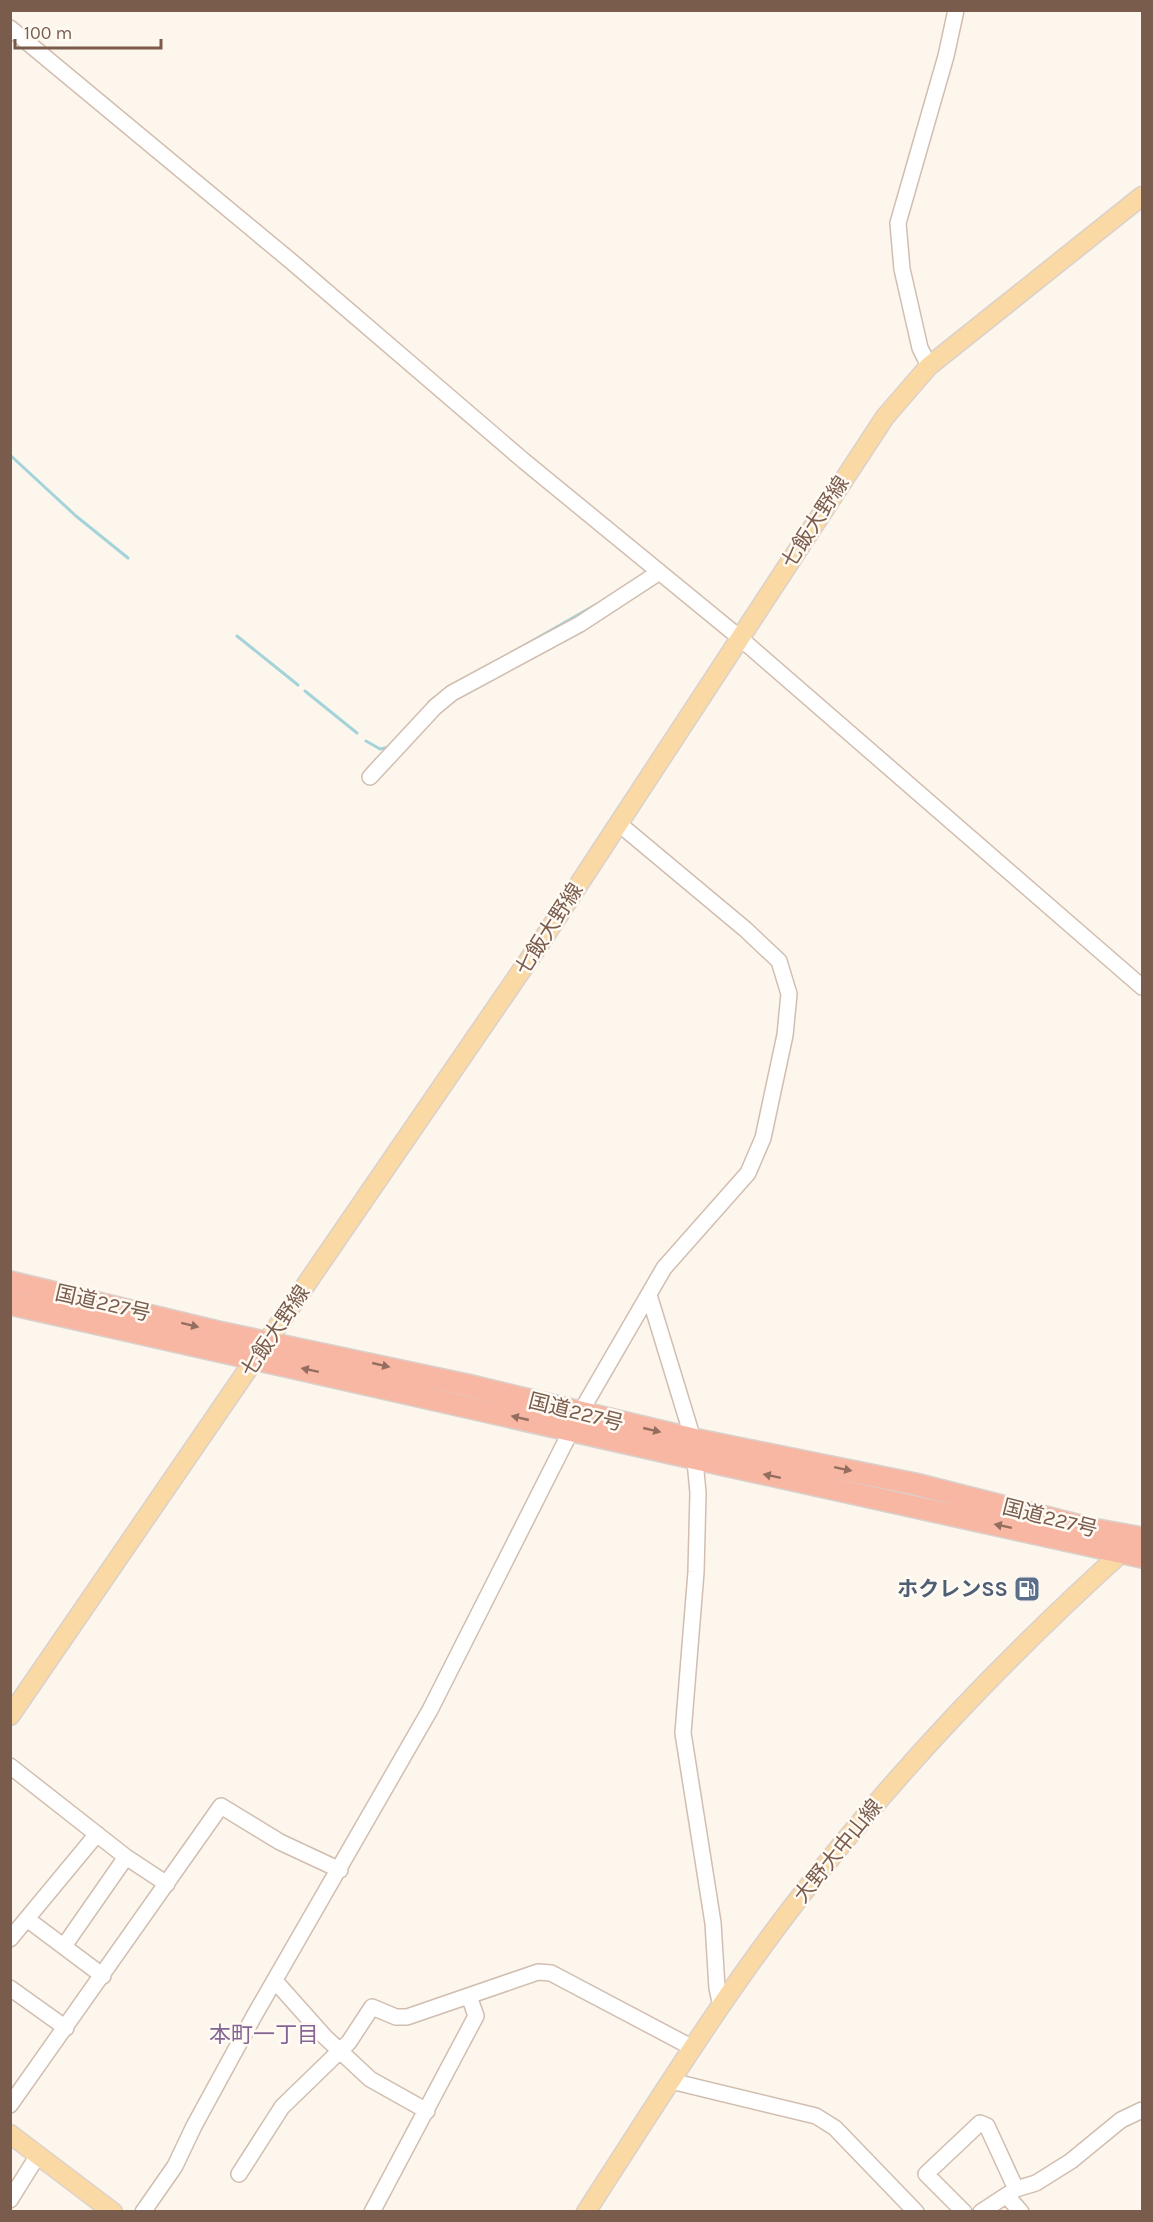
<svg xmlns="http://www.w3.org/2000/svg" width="1153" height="2222" font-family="Karla,'Noto Sans JP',sans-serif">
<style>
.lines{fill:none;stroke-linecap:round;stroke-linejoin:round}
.stream{stroke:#a5d3da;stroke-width:3}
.minor-casing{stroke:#d1beb0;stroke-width:18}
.major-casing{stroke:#dad1cd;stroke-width:21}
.highway-casing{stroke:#dad1cd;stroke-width:24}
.minor{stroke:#fff;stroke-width:15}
.major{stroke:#fbd9a5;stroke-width:18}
.highway{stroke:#f7b7a3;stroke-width:21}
.oneway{fill:#936e5e}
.labels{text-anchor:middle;stroke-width:5;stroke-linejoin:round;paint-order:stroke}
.street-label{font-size:21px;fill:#7a5c4d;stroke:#fffaf3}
.service-label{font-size:21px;font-weight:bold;fill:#4e5e75;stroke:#fffaf3;text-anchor:end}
.neighbourhood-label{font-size:22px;fill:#846695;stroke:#fffaf3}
</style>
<rect width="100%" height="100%" fill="#fdf6ec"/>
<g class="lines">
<path class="stream" d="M10,455L76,516L128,558
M237,636L298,685
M511,653L597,604
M305,691L357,733
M429,702L445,690
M366,741L380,749L389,747"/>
<g class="minor-casing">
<path id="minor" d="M10,28L292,262L524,461L740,638L1142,987
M929,366L920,348L902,269L898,223L946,56L956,10
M370,777L435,707L452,693L580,624L658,573
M649,1295L693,1439L698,1493L696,1572L683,1733L713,1923L717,1988L721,2007
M10,1766L126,1857L167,1884
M27,1919L103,1976
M10,1939L97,1834
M64,1946L126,1857
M276,1982L325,2037L370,2079L427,2111
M10,1988L66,2028
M671,2081L816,2116L835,2128L916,2212
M10,2105L221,1806L280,1842L340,1870
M239,2174L282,2107L349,2042L372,2007L396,2017H407L538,1972L551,1973L693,2048
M1007,2196L1021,2212
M10,2200L38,2155
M143,2212L175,2166L194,2126L254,2016L430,1710L580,1413L664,1268L748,1173L763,1138L785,1035L789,994L779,961L745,929L618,823
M372,2212L476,2016L469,1996
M964,2212L926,2174L980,2123L987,2126L1016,2189
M981,2212L1016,2189L1036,2183L1071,2161L1121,2120L1142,2110"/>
</g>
<g class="major-casing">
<path id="major" d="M10,1716L541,942L885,417L929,366L1142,196
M10,2134L113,2212
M586,2212C656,2104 724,1994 803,1893C900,1768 1011,1652 1129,1546"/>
</g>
<g class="highway-casing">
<path id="highway" d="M10,1282L218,1332L467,1385L693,1439L915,1484L1092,1529L1142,1538
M10,1304L697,1459L1142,1557"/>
</g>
<use href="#minor" class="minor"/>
<use href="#major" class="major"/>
<use href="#highway" class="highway"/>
</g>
<defs><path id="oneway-solid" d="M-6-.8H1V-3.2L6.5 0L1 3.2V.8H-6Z" transform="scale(1.5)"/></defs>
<g class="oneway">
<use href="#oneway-solid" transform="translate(190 1325) rotate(14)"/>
<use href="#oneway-solid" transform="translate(381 1365) rotate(13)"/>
<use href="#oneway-solid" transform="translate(310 1370) rotate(-168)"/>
<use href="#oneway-solid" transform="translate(520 1418) rotate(-167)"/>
<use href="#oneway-solid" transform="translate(652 1430) rotate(13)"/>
<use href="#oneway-solid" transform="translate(843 1469) rotate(12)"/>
<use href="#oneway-solid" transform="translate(772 1476) rotate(-168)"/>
<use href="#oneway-solid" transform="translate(1003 1526) rotate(-168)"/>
</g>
<defs>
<g id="fuel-square" transform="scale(1.35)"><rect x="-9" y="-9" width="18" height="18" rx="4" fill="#5c6f8a" stroke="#fffaf3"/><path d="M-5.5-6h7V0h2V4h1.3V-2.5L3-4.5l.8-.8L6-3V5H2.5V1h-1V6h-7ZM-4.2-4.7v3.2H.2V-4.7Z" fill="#fff"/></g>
</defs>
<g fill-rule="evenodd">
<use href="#fuel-square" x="1027" y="1589"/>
</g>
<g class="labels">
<g class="street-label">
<text transform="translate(815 522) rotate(-57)" y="7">七飯大野線</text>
<text transform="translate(549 929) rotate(-57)" y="7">七飯大野線</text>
<text transform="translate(103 1303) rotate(13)" y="7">国道227号</text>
<text transform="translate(275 1331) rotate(-56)" y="7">七飯大野線</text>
<text transform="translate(576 1412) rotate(14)" y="7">国道227号</text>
<text transform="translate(1050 1518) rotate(14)" y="7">国道227号</text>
<text transform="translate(838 1851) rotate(-51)" y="7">大野大中山線</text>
</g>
<g class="service-label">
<text x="1008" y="1596">ホクレンSS</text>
</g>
<g class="neighbourhood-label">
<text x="264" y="2042">本町一丁目</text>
</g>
</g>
<rect width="1153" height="2222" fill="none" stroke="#7a5c4d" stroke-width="24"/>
<path d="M15 39v9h146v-9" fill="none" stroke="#7a5c4d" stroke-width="3"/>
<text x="24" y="39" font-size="18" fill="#7a5c4d" stroke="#fffaf3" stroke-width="4.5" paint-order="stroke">100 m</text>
</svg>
